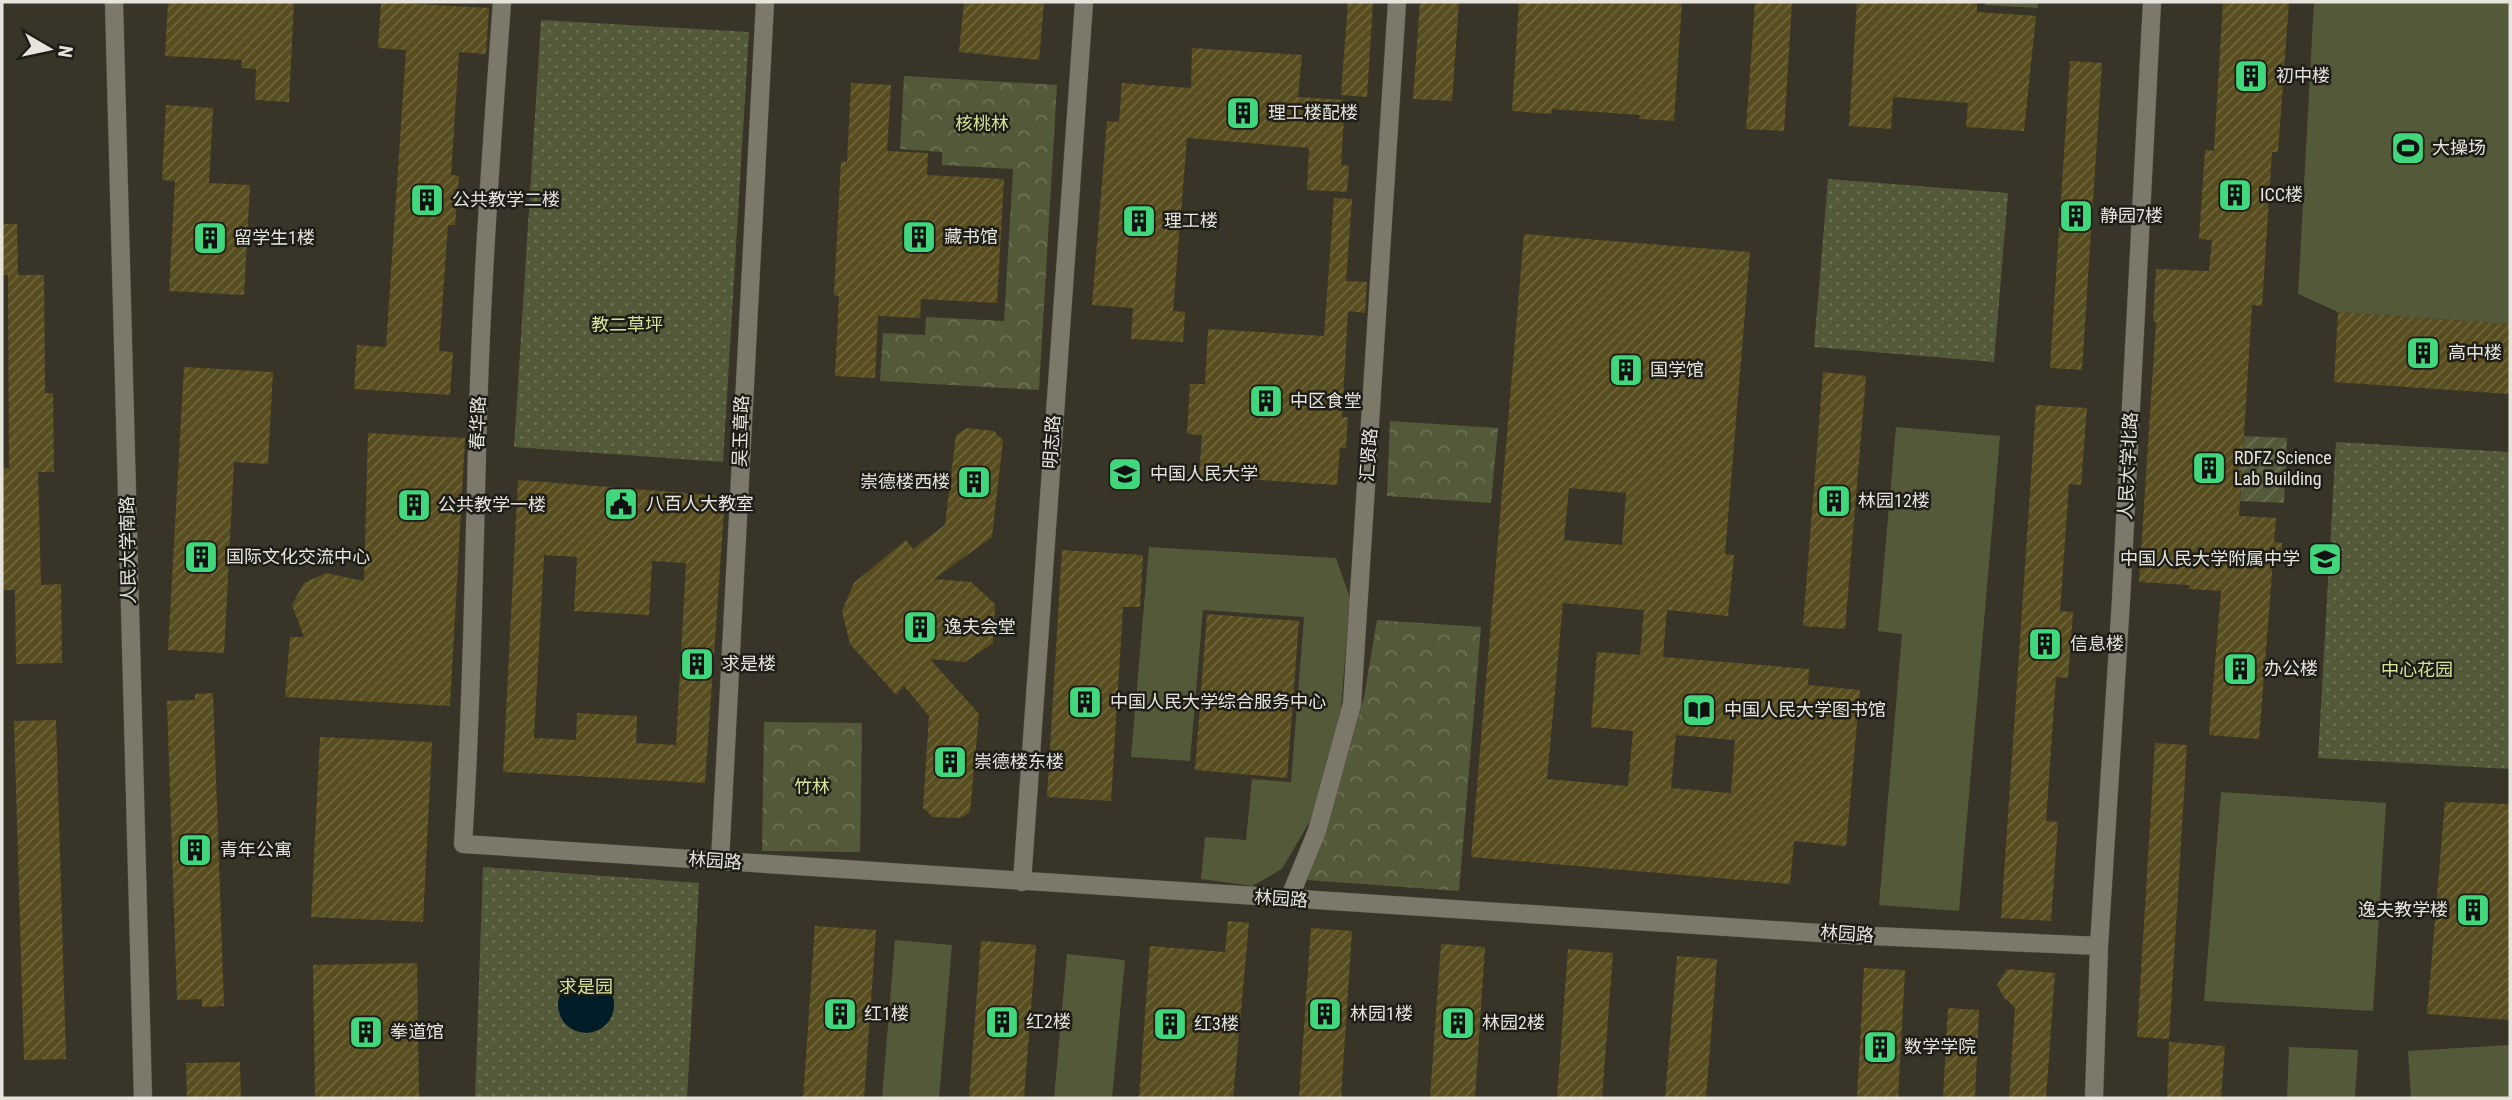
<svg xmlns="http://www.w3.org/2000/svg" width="2512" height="1100" font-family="'Roboto Condensed','Noto Sans SC',sans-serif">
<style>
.grass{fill:#545a39}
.forest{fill:url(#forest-crowns)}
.park{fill:url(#park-dots)}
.garden{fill:url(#garden-furrows)}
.water{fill:#011d28}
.building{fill:url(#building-hatch);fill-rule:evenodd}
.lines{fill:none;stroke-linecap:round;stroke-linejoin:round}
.minor-casing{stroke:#535145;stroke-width:19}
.minor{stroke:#7d796a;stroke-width:18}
.labels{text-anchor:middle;stroke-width:5;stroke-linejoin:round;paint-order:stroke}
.poi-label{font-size:18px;fill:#e6e4dc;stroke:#1e1d17;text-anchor:start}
.park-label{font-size:18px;fill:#d5e398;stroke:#1e1d17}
.street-label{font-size:18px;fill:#e6e4dc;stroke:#1e1d17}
</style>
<defs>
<pattern id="forest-crowns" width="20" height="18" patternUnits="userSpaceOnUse" patternTransform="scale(1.75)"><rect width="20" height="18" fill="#545a39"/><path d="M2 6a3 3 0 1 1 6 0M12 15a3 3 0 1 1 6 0" fill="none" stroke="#6d7255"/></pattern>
<pattern id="park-dots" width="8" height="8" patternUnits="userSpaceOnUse" patternTransform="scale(1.75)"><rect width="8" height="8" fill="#545a39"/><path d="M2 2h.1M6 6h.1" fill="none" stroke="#6d7255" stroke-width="1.8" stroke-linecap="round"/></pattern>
<pattern id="garden-furrows" width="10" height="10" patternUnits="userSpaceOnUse" patternTransform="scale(1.75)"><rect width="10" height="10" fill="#545a39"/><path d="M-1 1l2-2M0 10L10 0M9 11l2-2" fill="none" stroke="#6d7255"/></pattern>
<pattern id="building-hatch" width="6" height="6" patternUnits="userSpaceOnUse" patternTransform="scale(1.75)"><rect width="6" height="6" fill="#584d1e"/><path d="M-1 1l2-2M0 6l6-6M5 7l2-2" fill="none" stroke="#70663e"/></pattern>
</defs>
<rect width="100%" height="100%" fill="#383528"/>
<path class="grass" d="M1985,2H2038V8L1985,5Z
M2314,2H2510V324L2338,312L2298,294Z
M1896,427L2000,436L1959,911L1879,905L1902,634L1878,631Z
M1149,547L1336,558L1350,598L1341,708L1317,809L1282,869L1252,886L1201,879L1205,837L1246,840L1252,779L1291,782L1304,617L1203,610L1190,761L1131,757Z
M2221,792L2386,803L2373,1011L2204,1001Z
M895,940L952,945L939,1098H882Z
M1067,954L1125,960L1112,1098H1054Z
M2510,1045V1098H2411L2408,1051Z
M2289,1047L2358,1050L2355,1098H2287Z"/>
<path class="forest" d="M904,76L1057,85L1039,390L880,381L883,333L925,335L926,317L1004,321L1013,169L942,165V152L900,149Z
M1390,421L1498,428L1491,503L1387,496Z
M1377,620L1481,627L1459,891L1307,880L1364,697Z
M764,722L862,723L860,852L762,851Z"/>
<path class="park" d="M541,20L749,32L723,462L514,447Z
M1828,179L2008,193L1994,362L1814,347Z
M2336,442L2510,452V769L2318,758Z
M483,867L699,883L687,1098H475Z"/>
<path class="garden" d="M2244,436L2287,438L2284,503L2240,501Z"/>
<path class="water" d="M558 1005a28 28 0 1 1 56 0a28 28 0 1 1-56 0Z"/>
<path class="building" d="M168,2H294L289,102L255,100L256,69L241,68L242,60L165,56Z
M381,2L489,8L486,54L459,52L451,175L459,176L455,225H448L439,351L453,352L450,395L354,389L357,345L386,347L406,50L378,48Z
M964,2H1044L1039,60L959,52Z
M1348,2H1373L1367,97L1341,95Z
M1420,2H1459L1452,101L1413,99Z
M1519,2H1682L1674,121L1639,119L1640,115L1552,109V114L1512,111Z
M1755,2H1792L1784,131L1746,129Z
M1857,2H1977V12L2036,16L2024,131L1966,127L1968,103L1893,97L1891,129L1849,126Z
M2223,2H2289L2278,152H2272L2262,306L2252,305L2239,516L2276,518L2274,542L2282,543L2281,561L2273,560L2259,739L2209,735L2221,591L2189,589V585L2139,582L2156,322L2153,321L2156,269L2209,271L2212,240L2199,239L2205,150L2214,151Z
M1192,48L1302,55L1298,97L1345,100L1341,165L1349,166L1347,192L1307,190L1309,148L1187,138L1173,311L1185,312L1183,342L1131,339L1133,308L1092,305L1107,121L1119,122L1122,83L1191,88Z
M2070,61L2102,63L2082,370L2050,368Z
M851,83L891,85L887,151L928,153L927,175L1004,179L997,303L921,299L920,318L878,316L875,378L835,376L839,296L834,295L841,161L847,162Z
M166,105L213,108L209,183L250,185L244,295L169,291L175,181L162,180Z
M1334,198L1352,199L1346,281L1367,282L1365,313L1348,311L1342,417H1348L1346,448H1340L1337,485L1199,476L1202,435L1187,434L1190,384H1205L1208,329L1324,336Z
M2,224H17L18,275H2Z
M1524,234L1750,252L1725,554L1734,555L1728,616L1667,610L1663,657L1809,669L1808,685L1860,690L1846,846L1794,841L1790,884L1471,857ZM1569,488L1626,493L1622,545L1564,540ZM1563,603L1644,610L1640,655L1597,652L1591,727L1633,731L1628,786L1547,779ZM1676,735L1735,740L1731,793L1671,788Z
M8,275H44L45,393H53L54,472H38L41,585L61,584L62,663L16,664L15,590H2V469L9,468Z
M2338,312L2510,324V394L2334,382Z
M184,367L273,372L268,464L234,462L224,653L168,650Z
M1823,372L1866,376L1845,629L1803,626Z
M2036,405L2087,408L2081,485L2069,484L2060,611L2073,612L2068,678L2056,677L2046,821L2058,822L2051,921L2001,918Z
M967,428L994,431L1003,440L992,537L934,579L971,582L995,604L993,643L965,662L930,659L979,714L970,812L960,818L933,817L923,808L929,716L904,686L896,695L850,644L842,611L854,583L906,540L913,549L945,525L956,435Z
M368,433L465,438L450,706L285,697L290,637H304L292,605L304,583L326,573L364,581Z
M518,480L725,496L705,783L503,772ZM544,555L577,557L574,611L649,615L652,561L686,563L676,745L636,743L637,716L577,713L576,740L534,738Z
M1062,550L1143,555L1140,607H1123L1111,801L1047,797Z
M1207,614L1299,621L1287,778L1195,770Z
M213,693L224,1006L202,1007V999L177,1000L167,701L195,700V694Z
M56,720L66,1059L24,1060L14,721Z
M320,737L432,742L423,922L311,917Z
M2155,743L2187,745L2169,1039L2137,1037Z
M2445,802L2510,804V1020L2427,1014Z
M1228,921L1249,923L1233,1098H1139L1150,946L1225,952Z
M815,926L876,930L864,1098H803Z
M1311,928L1352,931L1341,1098H1299Z
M981,941L1036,945L1024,1098H969Z
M1441,944L1485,947L1475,1098H1430Z
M1568,949L1613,953L1602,1098H1557Z
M1677,956L1717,959L1706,1098H1665Z
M417,963L419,1098H315L313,965Z
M1864,968L1905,970L1898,1098H1857Z
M2007,969L2055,973L2046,1098H2009L2015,1007L2005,999L1997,985Z
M1948,1008L1979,1010L1975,1098H1943Z
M2169,1042L2225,1046L2221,1098H2167Z
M240,1062L241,1098H187L186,1063Z"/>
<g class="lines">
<g class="minor-casing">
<path id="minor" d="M114,2L143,1098
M502,2C492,139 482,277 478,415C474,558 472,701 463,844L1850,935L2099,946
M720,861L765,2
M1022,882L1084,2
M1289,899L1317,831L1352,704L1397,2
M2094,1098L2099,946L2121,600L2152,2"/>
</g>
<use href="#minor" class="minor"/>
</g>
<defs>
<g id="building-square" transform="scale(1.75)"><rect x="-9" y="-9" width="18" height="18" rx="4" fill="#41d77c" stroke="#1e1d17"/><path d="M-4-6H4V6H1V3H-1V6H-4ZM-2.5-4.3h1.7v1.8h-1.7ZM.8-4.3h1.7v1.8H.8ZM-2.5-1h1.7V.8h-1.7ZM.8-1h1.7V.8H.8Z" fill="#111"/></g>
<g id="stadium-square" transform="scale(1.75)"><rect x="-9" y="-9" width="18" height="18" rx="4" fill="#41d77c" stroke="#1e1d17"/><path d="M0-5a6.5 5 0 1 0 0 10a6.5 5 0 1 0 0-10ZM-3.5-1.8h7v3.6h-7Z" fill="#111"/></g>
<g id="university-square" transform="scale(1.75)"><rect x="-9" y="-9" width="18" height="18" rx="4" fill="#41d77c" stroke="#1e1d17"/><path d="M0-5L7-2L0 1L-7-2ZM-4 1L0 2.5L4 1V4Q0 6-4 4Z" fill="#111"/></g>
<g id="civic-square" transform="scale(1.75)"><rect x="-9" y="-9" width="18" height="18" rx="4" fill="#41d77c" stroke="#1e1d17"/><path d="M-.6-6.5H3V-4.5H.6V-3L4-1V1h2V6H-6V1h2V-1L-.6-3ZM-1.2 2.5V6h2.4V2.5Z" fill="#111"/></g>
<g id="school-square" transform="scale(1.75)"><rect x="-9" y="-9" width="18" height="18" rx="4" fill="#41d77c" stroke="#1e1d17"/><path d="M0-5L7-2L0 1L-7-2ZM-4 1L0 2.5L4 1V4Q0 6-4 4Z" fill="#111"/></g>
<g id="library-square" transform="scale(1.75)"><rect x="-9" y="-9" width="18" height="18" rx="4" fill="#41d77c" stroke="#1e1d17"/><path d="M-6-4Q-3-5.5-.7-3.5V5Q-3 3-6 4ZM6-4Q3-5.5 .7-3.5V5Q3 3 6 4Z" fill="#111"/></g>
</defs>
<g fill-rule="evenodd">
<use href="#building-square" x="2251" y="76"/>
<use href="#building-square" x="1243" y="113"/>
<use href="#stadium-square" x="2408" y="148"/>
<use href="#building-square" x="2235" y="195"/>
<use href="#building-square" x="427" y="200"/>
<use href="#building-square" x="2076" y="216"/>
<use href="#building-square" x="1139" y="221"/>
<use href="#building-square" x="919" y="237"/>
<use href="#building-square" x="210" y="238"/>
<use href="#building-square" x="2423" y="353"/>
<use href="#building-square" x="1626" y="370"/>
<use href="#building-square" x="1266" y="401"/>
<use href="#building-square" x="2209" y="468"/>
<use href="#university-square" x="1125" y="474"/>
<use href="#building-square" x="974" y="482"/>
<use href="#building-square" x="1834" y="501"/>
<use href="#civic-square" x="621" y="504"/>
<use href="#building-square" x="414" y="505"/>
<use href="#building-square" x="201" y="557"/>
<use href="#school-square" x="2325" y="559"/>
<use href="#building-square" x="920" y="627"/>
<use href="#building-square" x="2045" y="644"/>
<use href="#building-square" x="697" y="664"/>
<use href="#building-square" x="2240" y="669"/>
<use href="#building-square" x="1085" y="702"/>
<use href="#library-square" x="1699" y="710"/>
<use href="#building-square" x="950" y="762"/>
<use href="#building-square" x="195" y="850"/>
<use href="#building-square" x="2473" y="910"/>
<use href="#building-square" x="840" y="1014"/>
<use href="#building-square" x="1325" y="1014"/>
<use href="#building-square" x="1002" y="1022"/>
<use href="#building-square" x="1458" y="1023"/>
<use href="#building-square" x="1170" y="1024"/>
<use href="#building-square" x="366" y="1032"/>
<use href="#building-square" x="1880" y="1047"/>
</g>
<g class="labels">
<g class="poi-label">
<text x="2276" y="82">初中楼</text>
<text x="1268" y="119">理工楼配楼</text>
<text x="2432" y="154">大操场</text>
<text x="2260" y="201">ICC楼</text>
<text x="452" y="206">公共教学二楼</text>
<text x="2100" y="222">静园7楼</text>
<text x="1164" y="227">理工楼</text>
<text x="944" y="243">藏书馆</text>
<text x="234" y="244">留学生1楼</text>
<text x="2448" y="359">高中楼</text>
<text x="1650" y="376">国学馆</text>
<text x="1290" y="407">中区食堂</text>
<text x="2234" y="464">RDFZ Science<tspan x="2234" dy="21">Lab Building</tspan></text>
<text x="1150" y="480">中国人民大学</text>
<text x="950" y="488" text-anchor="end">崇德楼西楼</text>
<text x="1858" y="507">林园12楼</text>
<text x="646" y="510">八百人大教室</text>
<text x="438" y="511">公共教学一楼</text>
<text x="226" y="563">国际文化交流中心</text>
<text x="2300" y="565" text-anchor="end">中国人民大学附属中学</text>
<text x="944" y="633">逸夫会堂</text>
<text x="2070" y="650">信息楼</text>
<text x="722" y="670">求是楼</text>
<text x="2264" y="675">办公楼</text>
<text x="1110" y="708">中国人民大学综合服务中心</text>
<text x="1724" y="716">中国人民大学图书馆</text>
<text x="974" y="768">崇德楼东楼</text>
<text x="220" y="856">青年公寓</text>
<text x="2448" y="916" text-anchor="end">逸夫教学楼</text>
<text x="864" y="1020">红1楼</text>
<text x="1350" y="1020">林园1楼</text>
<text x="1026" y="1028">红2楼</text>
<text x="1482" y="1029">林园2楼</text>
<text x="1194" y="1030">红3楼</text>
<text x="390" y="1038">拳道馆</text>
<text x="1904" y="1053">数学学院</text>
</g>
<g class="park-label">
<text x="982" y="130">核桃林</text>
<text x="627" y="331">教二草坪</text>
<text x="2417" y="676">中心花园</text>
<text x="812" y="793">竹林</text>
<text x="586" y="993">求是园</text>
</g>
<g class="street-label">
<text transform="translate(478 423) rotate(-88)" y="6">春华路</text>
<text transform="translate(741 431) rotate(-88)" y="6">吴玉章路</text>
<text transform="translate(1052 442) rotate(-86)" y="6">明志路</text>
<text transform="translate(1369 455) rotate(-86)" y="6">汇贤路</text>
<text transform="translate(2128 466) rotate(-87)" y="6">人民大学北路</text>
<text transform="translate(128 550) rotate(-91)" y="6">人民大学南路</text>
<text transform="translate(715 861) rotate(4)" y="6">林园路</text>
<text transform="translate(1281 899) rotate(4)" y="6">林园路</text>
<text transform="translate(1847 934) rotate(4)" y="6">林园路</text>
</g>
</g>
<rect width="2512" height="1100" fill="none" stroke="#e6e4dc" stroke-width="7"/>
<g transform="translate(49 49) rotate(99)" stroke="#1e1d17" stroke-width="5" paint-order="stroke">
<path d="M0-5L12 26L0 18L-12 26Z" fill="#e6e4dc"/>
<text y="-10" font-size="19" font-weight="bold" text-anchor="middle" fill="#e6e4dc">N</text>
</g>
</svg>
